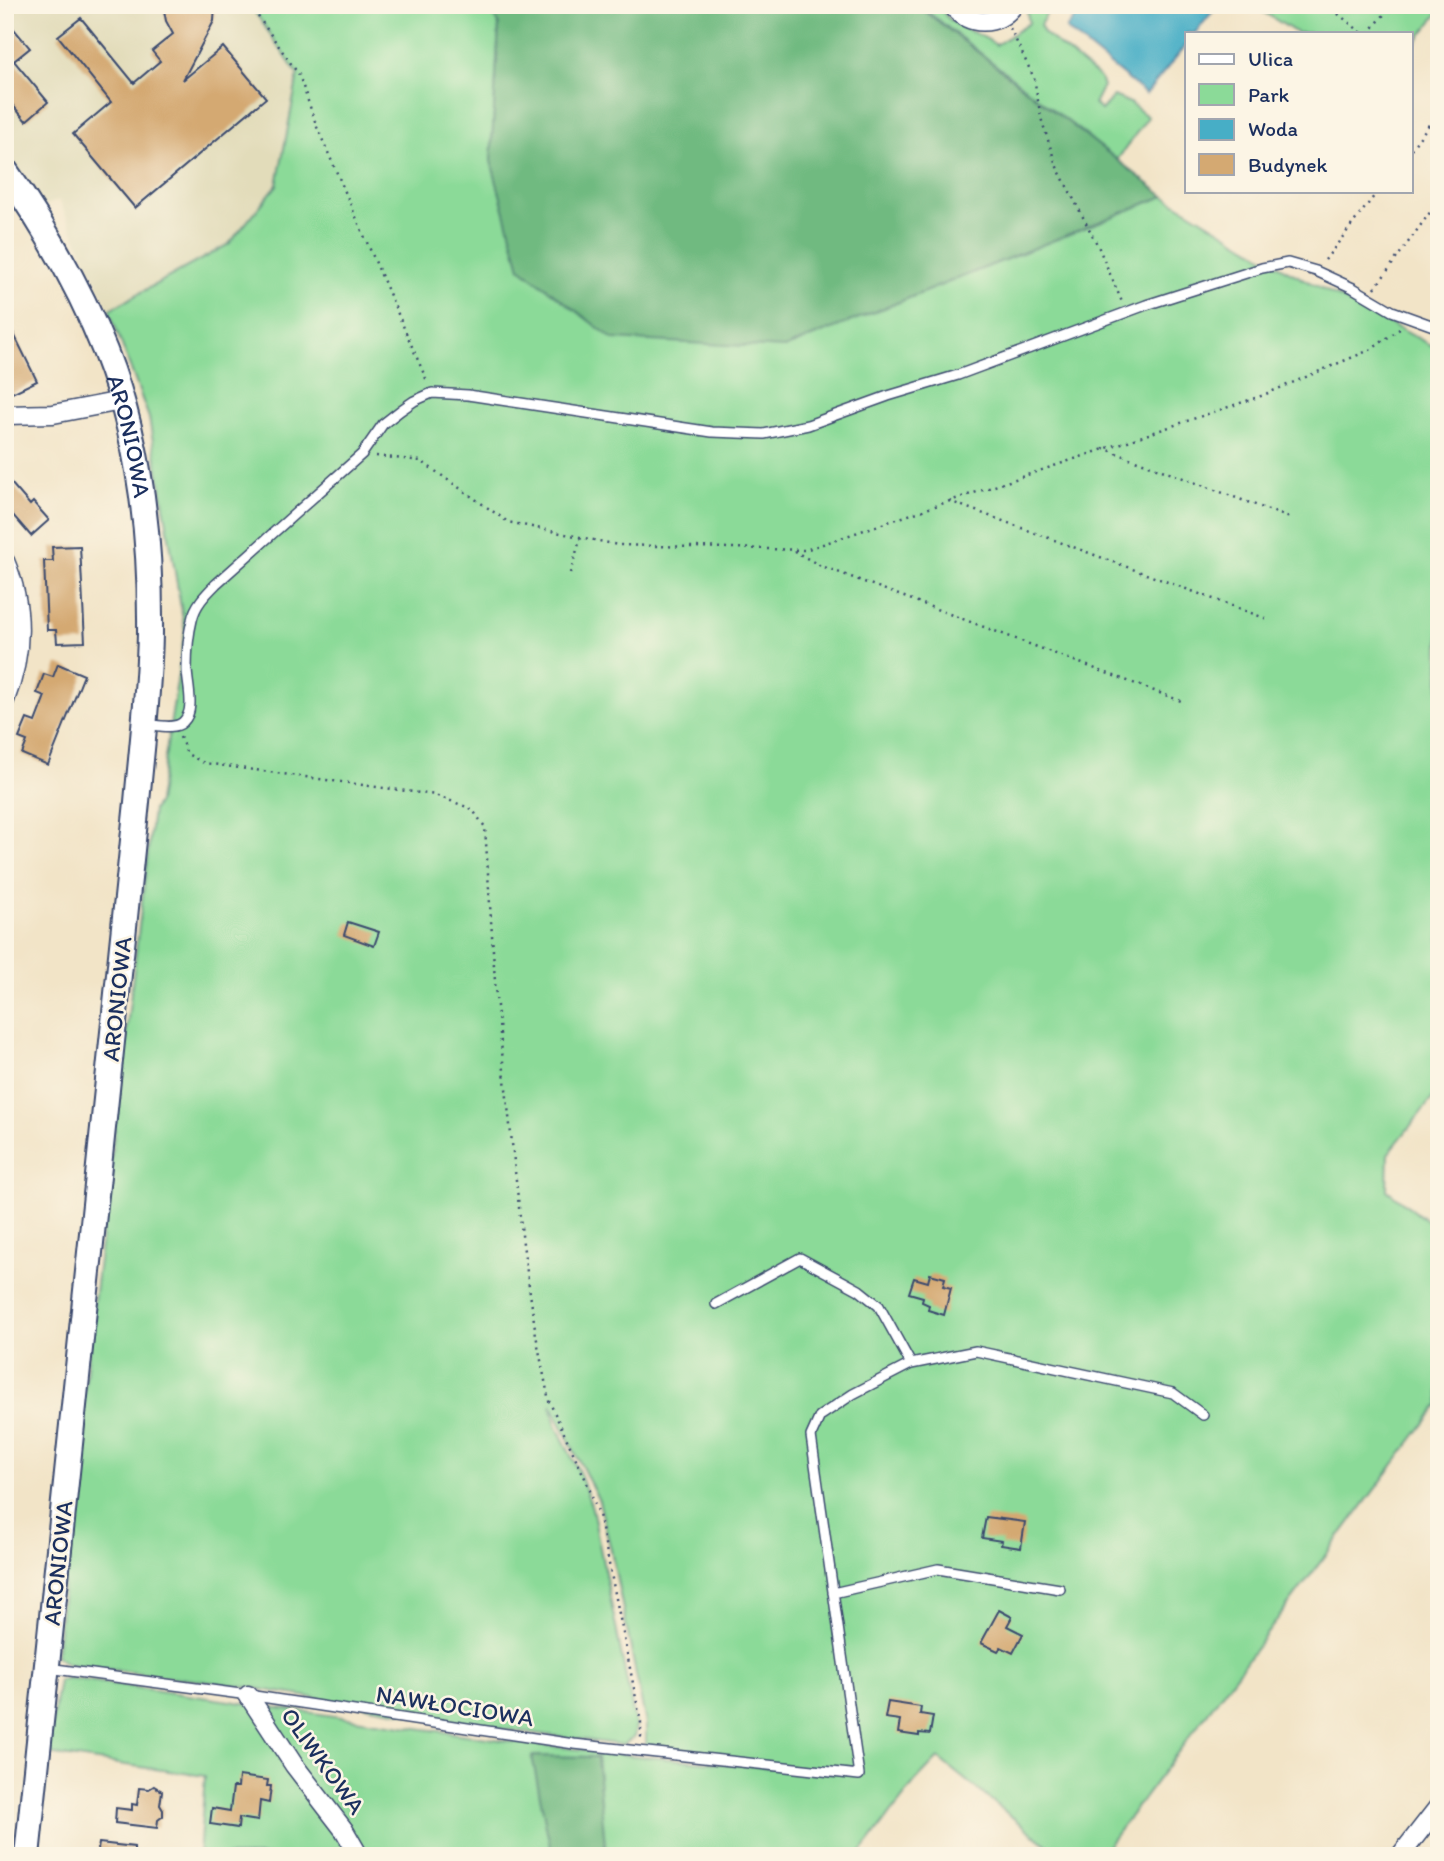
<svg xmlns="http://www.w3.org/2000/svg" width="1444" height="1861" font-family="Itim,sans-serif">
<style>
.built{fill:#e2dcba}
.green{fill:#8bda98;stroke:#53847b;stroke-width:2}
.forest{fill:#70ba80;stroke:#46746f;stroke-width:2}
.water{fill:#47aec6;stroke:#316e92;stroke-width:2}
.building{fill:#d4a972}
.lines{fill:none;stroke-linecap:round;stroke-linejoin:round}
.lane-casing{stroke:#3b4a6e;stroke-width:12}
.street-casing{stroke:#3b4a6e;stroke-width:21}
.secondary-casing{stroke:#3b4a6e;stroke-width:28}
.path{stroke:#3b4a6e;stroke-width:2.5;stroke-dasharray:2 5;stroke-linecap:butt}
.lane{stroke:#fff;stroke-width:9}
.street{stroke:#fff;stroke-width:18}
.secondary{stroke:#fff;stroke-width:24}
.labels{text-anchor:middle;stroke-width:5;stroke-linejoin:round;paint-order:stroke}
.street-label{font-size:24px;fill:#1b2f5e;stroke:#fcf5e5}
</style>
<rect width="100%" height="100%" fill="#fcf5e5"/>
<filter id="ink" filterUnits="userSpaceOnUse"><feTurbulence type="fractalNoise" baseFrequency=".0143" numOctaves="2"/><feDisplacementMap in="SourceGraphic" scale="14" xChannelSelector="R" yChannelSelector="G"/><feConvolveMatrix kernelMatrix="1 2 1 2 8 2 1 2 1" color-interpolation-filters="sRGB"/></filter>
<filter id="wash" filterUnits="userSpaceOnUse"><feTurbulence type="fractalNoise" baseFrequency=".00686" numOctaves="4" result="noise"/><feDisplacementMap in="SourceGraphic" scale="28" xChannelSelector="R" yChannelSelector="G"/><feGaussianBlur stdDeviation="1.57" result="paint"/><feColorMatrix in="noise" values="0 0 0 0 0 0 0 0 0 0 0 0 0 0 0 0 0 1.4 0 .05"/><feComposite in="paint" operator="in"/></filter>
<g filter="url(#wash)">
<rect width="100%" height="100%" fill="#f2e4c7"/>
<path class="built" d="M5,5H250L299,75L277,185L229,244L109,310L59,200L40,208L5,163Z"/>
<path class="green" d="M250,5H488L499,25L491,161L784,348L1164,196L1286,270L1439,349V1090L1388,1154L1387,1190L1439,1230V1404L1100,1856H1061L938,1758L916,1781L858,1856H199L205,1776L47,1754L59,1680L69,1678L515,1742L637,1756L834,1773L646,1747V1724L611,1550L599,1501L551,1404L556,1425L580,1474L592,1508L636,1727L634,1737L623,1745L510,1730L242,1686L67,1664L56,1656L94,1301L153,810L158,802L185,631L149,418L109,310L229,244L277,185L298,75Z
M919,5H939C949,29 978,30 996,45L1029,23L1027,12L1029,5H1040L1048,11L1040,25L1044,33L1100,78L1103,86L1094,104L1101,110L1114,96L1130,103L1148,117L1117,160Z
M1252,5H1439V12L1411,48V33H1297Z"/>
<path class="forest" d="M488,5H917L1164,196L784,348L613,339L520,268L491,161L499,25Z
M532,1756L597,1757L606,1856H552Z"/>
<path class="water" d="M1085,5H1210L1215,9L1195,33H1187V44L1146,94L1066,29Z"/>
<g id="blocks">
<path class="building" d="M163,5H215L214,21L183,80L223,47L266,98L135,208L73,134L111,102L58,36L81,18L134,83L160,61L152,51L173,34L166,21Z
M13,28L30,48L14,61L48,102L26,121L5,96V35Z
M5,316L37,381L10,394L5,386Z
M5,476L30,505L33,502L49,520L31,536L5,506Z
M80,546L85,642L57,643L56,630H47L44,561H53L52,547Z
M58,664L84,675L48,765L22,754L27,741L19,738L27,719L35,722L45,696L37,693L44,674L53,677Z
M348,922L379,932L374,946L344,935Z
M930,1274L945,1278L943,1286L951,1288L944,1315L928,1310L929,1305L922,1302L923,1297L909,1293L914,1278L928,1282Z
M986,1517L1025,1522L1021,1548L1001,1545L1002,1541L982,1538Z
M999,1610L1012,1617L1007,1626L1023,1634L1013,1653L1001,1647L998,1651L981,1643Z
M888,1702L921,1707L920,1714L933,1716L930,1734L919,1733V1736L898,1733L900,1720L885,1718Z
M239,1776L268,1780L267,1786H271L269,1803L260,1801L258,1821L239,1818L238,1828L210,1824L212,1808L230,1811L233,1787H238Z
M154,1786L162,1791L160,1805L163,1810V1816L158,1820L157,1828L115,1823L116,1808L132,1810V1804L137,1805L139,1788L149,1789Z
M99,1843L134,1847V1856H97Z"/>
</g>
</g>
<g filter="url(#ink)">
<use href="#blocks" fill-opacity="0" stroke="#3b4a6e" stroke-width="2"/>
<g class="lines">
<g class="lane-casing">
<path id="lane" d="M146,724C157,725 175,730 183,722C196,710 187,684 187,669C187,653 188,636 192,620C195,605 205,595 216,584L362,454L383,424L401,410L414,401L432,393L468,395L712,432L764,434L808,425L888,396L958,375L1146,305L1262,268L1288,263L1316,271L1353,288L1392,311L1439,328
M716,1304L800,1258L859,1290L879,1306L911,1364
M833,1593L938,1569L1060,1589
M48,1668L248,1695L574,1744L859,1775L811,1436L820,1416L853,1394L911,1364L976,1351L1173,1393L1203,1415"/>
</g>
<g class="street-casing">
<path id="street" d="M952,5C969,27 997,27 1014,5
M5,415L53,414L121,401
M5,561C24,606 23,655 5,700
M248,1695L294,1765L344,1830L359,1856
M1400,1856L1439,1806"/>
</g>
<g class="secondary-casing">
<g id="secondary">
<path id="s1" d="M5,170C44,226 80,288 105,351C140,439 151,539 150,633C149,689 142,746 137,802L27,1856"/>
</g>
</g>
<path class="path" d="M250,5L299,75L317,127L427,381
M1327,5L1362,33
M1010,28L1034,78L1041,118L1056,165L1098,246L1122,302
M1369,33L1392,5
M1411,149L1439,111
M1325,260L1378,191
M1375,288L1439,200
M1103,448L1290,518
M376,456L421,461L508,522L618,545L805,550L1261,396L1372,349L1401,328
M949,501L1270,620
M794,551L819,565L1181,701
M570,573L581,537
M180,737L187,754L204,763L435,795L472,809L485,827L496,997L523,1244L536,1335L549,1401L585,1478L599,1514L641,1723V1739
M5,754L9,761L5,762"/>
<use href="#lane" class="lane"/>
<use href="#street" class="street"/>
<use href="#secondary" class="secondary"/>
</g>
</g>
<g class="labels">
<g class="street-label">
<text dy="8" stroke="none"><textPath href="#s1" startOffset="296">ARONIOWA</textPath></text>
<text transform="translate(117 999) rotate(-84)" y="8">ARONIOWA</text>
<text transform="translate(58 1563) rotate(-84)" y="8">ARONIOWA</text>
<text transform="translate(455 1706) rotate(9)" y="8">NAWŁOCIOWA</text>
<text transform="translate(323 1761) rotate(54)" y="8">OLIWKOWA</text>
</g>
</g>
<rect width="1444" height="1861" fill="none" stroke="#fcf5e5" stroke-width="28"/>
<rect x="1185" y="32" width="228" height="161" fill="#fcf5e5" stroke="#a2a6af" stroke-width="2"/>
<rect x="1199" y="54" width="35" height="10" fill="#ffffff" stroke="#a2a6af" stroke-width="2"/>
<text x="1248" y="66" font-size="21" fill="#1b2f5e">Ulica</text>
<rect x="1199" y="84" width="35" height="21" fill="#8bda98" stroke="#a2a6af" stroke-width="2"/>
<text x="1248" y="102" font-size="21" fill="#1b2f5e">Park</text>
<rect x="1199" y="119" width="35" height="21" fill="#47aec6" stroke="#a2a6af" stroke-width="2"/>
<text x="1248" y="136" font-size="21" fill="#1b2f5e">Woda</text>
<rect x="1199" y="154" width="35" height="21" fill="#d4a972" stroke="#a2a6af" stroke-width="2"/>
<text x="1248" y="172" font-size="21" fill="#1b2f5e">Budynek</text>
</svg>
